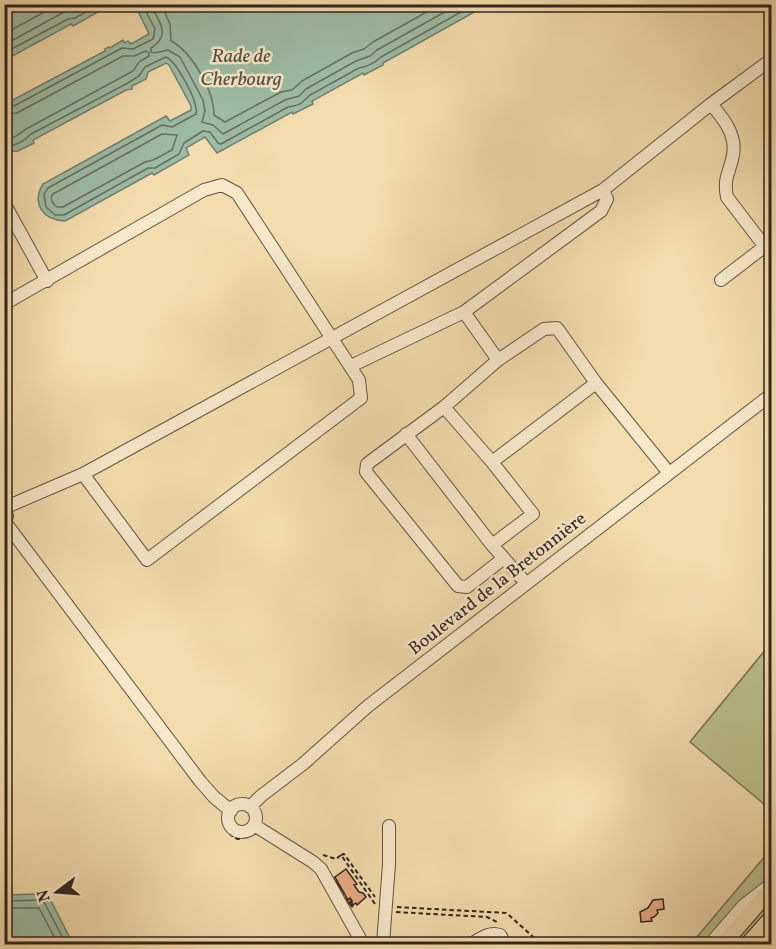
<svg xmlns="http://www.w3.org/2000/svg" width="776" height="949" font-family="Vollkorn,serif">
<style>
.green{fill:#bbc08a;stroke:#767254;stroke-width:1.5}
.water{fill:#9dbca5;stroke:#72806f;stroke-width:1.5}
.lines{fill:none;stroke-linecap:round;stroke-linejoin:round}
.shore{stroke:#687062;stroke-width:1.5}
.building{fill:#e7ac84;stroke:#32251f;stroke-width:1.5}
.minor-casing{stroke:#625342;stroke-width:14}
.major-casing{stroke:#32251f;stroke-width:17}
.path{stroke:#32251f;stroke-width:2;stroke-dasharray:4.5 3;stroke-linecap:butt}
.minor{stroke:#f7e8ca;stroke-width:12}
.major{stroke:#f3dcad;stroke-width:15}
.labels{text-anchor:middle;stroke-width:5;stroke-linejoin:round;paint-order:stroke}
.street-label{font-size:18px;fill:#32251f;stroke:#f7e8ca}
.water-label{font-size:20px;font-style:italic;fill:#525247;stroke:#f7e8ca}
</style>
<rect width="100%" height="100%" fill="#f3dcad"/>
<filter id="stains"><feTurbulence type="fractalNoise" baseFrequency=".00333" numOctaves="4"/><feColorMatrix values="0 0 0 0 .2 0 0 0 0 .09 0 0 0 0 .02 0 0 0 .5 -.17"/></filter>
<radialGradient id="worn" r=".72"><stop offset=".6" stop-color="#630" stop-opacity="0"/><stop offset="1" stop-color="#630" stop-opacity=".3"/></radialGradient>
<path class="green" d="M771,643V810L690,742Z
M771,849V944H691Z"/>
<path class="water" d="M7,5L106,4L107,7L73,26L71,24L5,60L4,6Z
M135,5H487L383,63V65L364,75L363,73L312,101L313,104L293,114L292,112L217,153L205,137L186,148L189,155L154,175L152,173L65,221C43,220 31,204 43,184L166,116L170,121L191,110V106L169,65L166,63L148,72L146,79L132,86V89L126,90L33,140L34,143L18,151L5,152V101L9,99L11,101L105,51V49L109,47L110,48L123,40L125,43L128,41L131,44L149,34Z
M46,891L73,944H5V895L39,894Z"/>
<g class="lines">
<path class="shore" d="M150,4C159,21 172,35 151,48V52L154,53L168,50L180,57L203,100L205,111L202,122L213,125L223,134L285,100L299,96L306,89L356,61L370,56L377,50L459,4
M161,4L170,24L171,41C192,52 214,91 214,115L225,122L281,92L292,90L302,81L352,53L364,49L373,42L441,4
M4,34L59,4
M4,45L64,12L73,10L84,4
M4,53L68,19L75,18L100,4
M4,106H14L122,48L133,49L153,39L155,29L142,4
M4,114L17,113L123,56H134L146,51L149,53V56L139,62L133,71L28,128C19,133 16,139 4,139
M162,134L177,135L172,150L153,160L145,162L63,207H57C53,204 49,199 53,194Z
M4,146C16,146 23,142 31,134L126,84L139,76L145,67L166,57C177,62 199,103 196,114L172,127L162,125L48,188L44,194L46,207L55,215H64L148,168H155L179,154L184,143L203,131L210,132L218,143L221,144L288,107C300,105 301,104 310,95L359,68C368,66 373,64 381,57L475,4
M4,901L43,900L66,944
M4,908H39L58,944"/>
</g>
<path class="building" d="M346,869L357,884L354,885L359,892L363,893L366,897L357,905L356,903L353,905L350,898L348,900L335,877Z
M335,877L348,900L350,898L352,901L350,902L353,906L352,907L342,895L344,893L333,878Z
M663,899L664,909L657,910L658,913L654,917L651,918L652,921L641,922L640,912L648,908L653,900Z"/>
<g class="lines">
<g class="minor-casing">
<path id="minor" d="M711,104C723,118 737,135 733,155C730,172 723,178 727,197L772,256
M4,203L47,281
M721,280L764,247
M4,304L204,190L222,185L237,193L359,380L361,398L147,560L83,474
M464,312L498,360
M351,366L464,312L601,211L607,199L603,190
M444,407L492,462L533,514L492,545
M406,434L492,545L526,583
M492,462L596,383
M4,508L83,474L603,190L711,104L772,59
M4,509L7,516L5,522L200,781L214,797L231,811
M504,558L467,587L458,586L366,472L367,464L444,407L498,360L544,329L557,328L596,383L669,473
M228 818a14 14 0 1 1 28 0a14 14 0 1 1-28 0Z
M250,807L261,796L303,764L368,706L772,394
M254,825L313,862L321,869L363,944
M383,944L389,864V826
M471,944C480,939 489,931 500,935L505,944
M710,944L744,905L766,888"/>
</g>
<g class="major-casing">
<path id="major" d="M723,944L772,888
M748,944L772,917"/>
</g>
<path class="path" d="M223,820C227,829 228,835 238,839L248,836
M323,855L336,859L341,855L375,904
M341,855L344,854L375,897
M397,907L506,913L510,916L541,944
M396,912L487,917L499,923"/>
<use href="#minor" class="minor"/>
<use href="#major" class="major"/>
</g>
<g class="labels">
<g class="street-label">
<text transform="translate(497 583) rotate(-38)" y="6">Boulevard de la Bretonnière</text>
</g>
<g class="water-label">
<text x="241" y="62">Rade de<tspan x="241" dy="23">Cherbourg</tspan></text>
</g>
</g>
<rect width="776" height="949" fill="none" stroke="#f3dcad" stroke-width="24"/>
<rect x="6" y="6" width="764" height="937" fill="none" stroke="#32251f" stroke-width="3"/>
<rect x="12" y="12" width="752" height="925" fill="none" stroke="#32251f" stroke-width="1.5"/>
<g transform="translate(57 892) rotate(254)" stroke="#f7e8ca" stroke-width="4.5" paint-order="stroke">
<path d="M0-4.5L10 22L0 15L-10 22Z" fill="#32251f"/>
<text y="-9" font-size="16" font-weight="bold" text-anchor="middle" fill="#32251f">N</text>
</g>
<rect width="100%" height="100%" filter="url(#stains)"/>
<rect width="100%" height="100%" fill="url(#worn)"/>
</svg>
